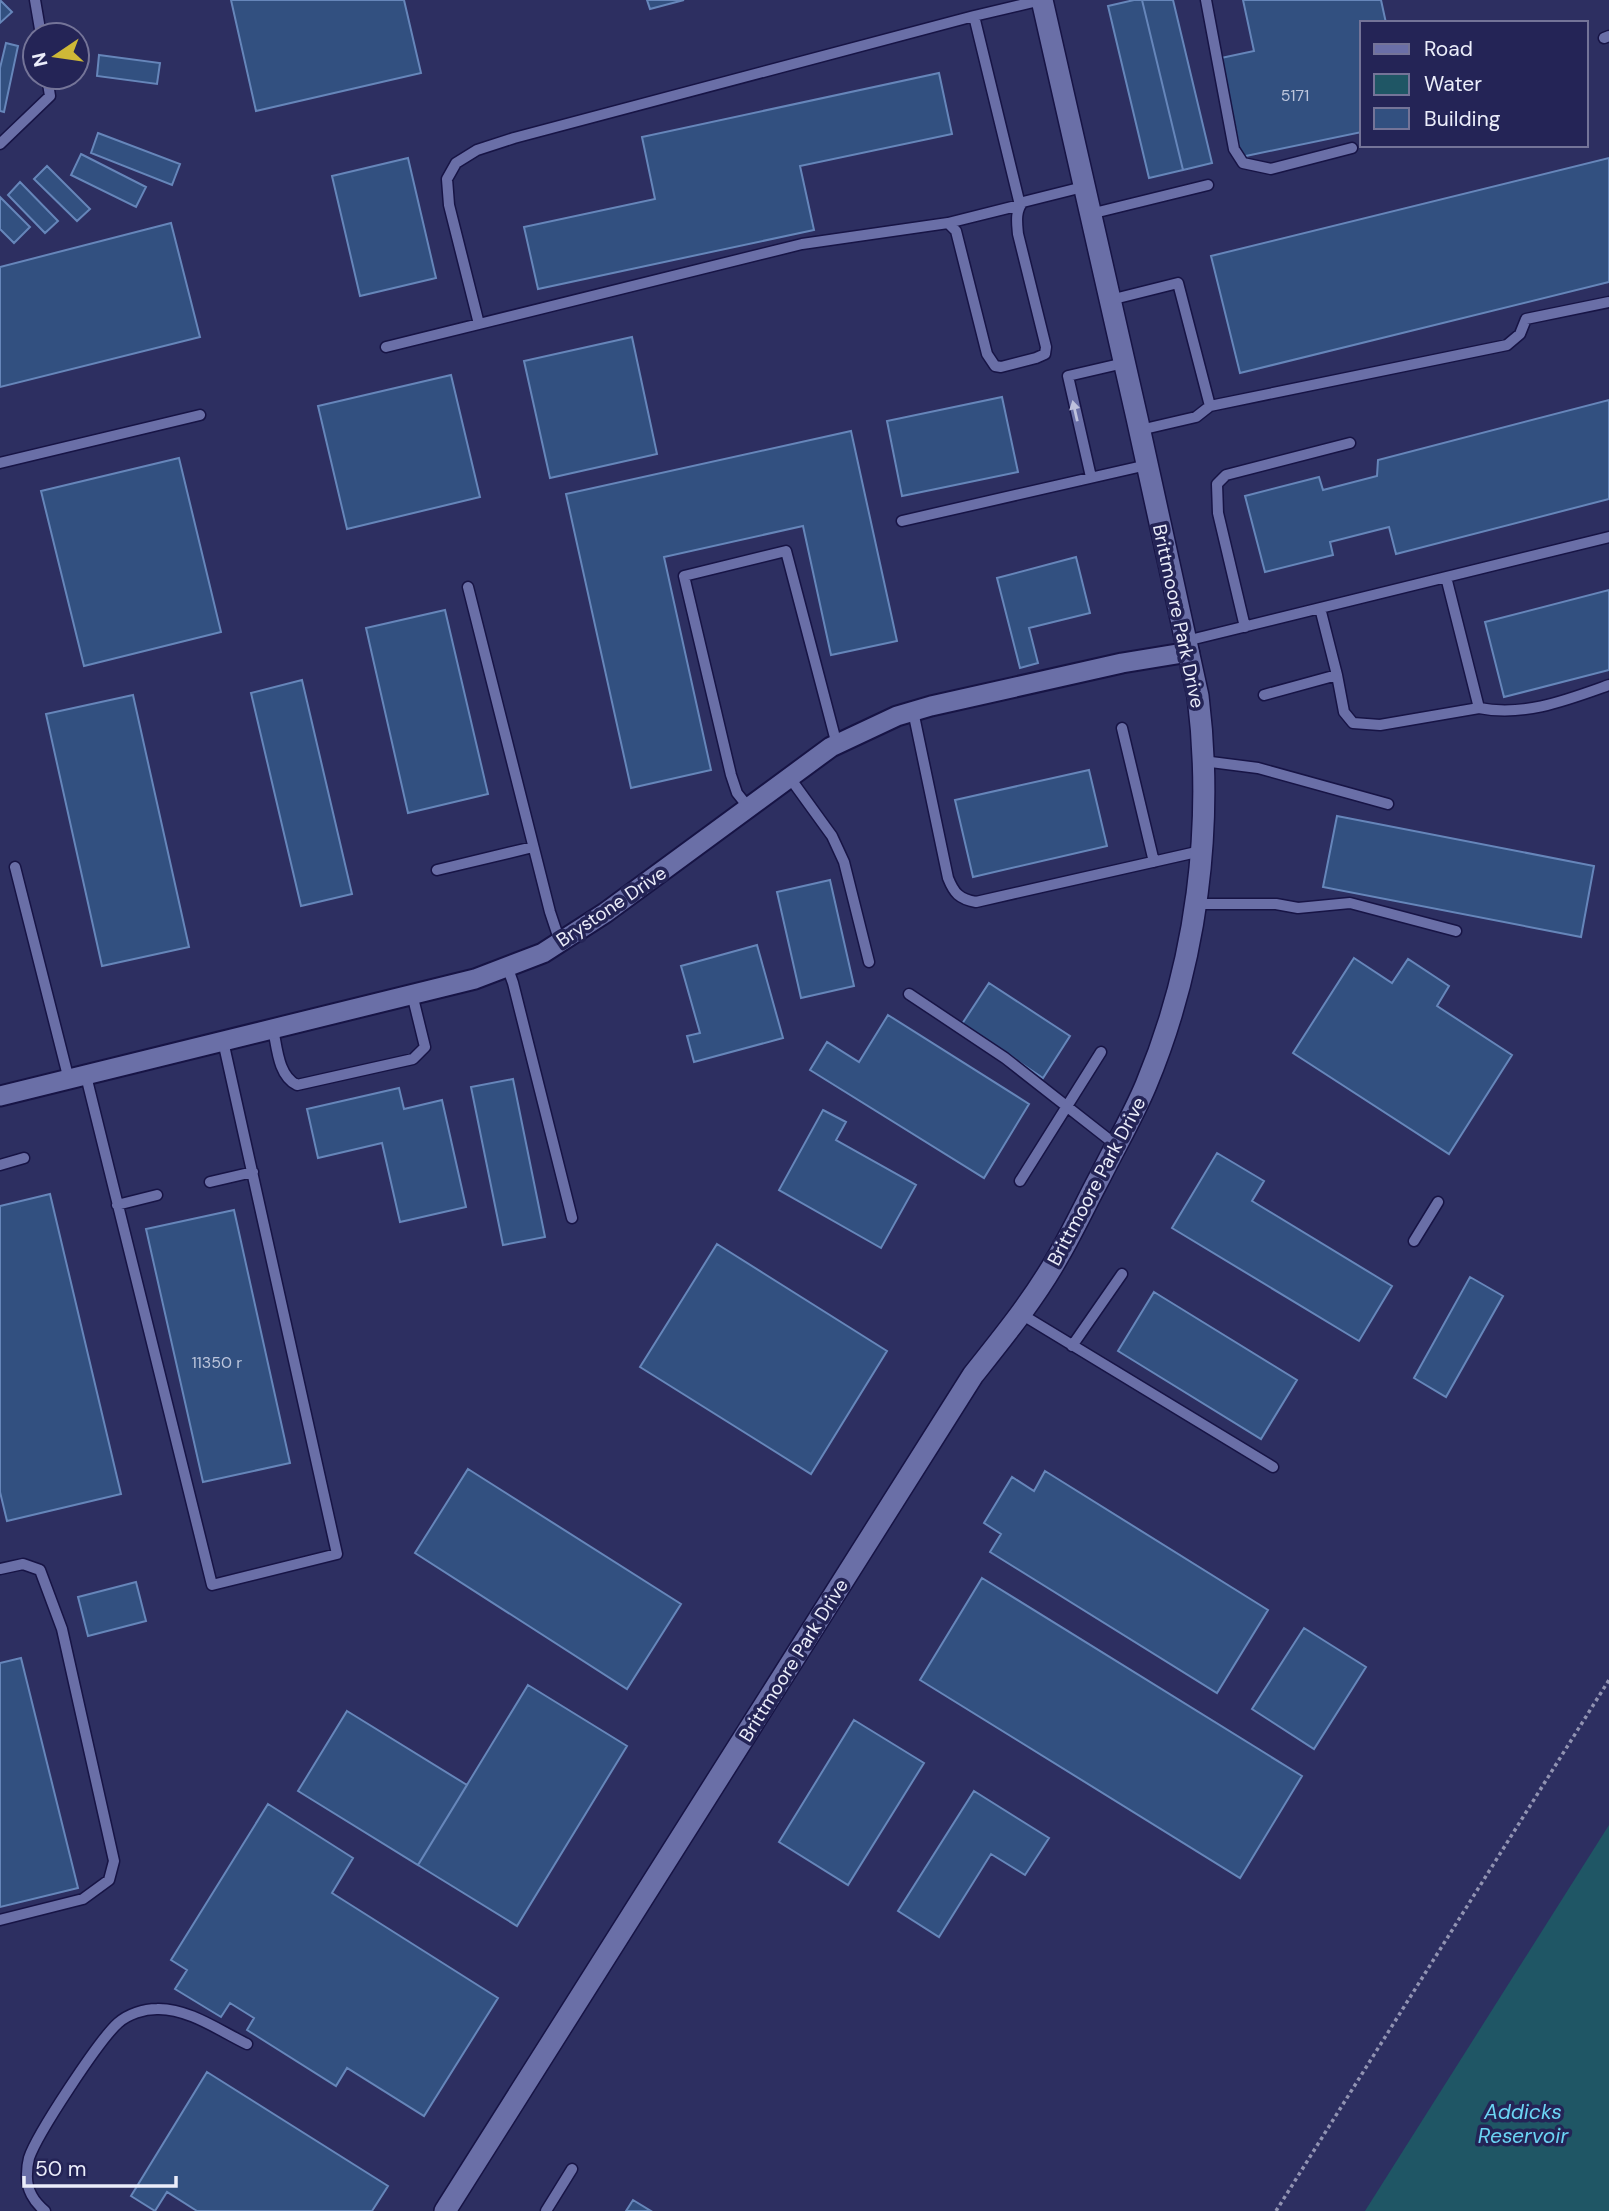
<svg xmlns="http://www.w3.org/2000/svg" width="1609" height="2211" font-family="'DM Sans',sans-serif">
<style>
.water{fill:#1f5665}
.building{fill:#325080;stroke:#6686ba;stroke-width:2}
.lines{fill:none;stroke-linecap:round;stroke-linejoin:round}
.lane-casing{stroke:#171445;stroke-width:13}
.street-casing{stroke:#171445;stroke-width:23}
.secondary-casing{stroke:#171445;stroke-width:24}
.path{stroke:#9193b2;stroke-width:3.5;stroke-dasharray:3.5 3.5;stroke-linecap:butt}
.lane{stroke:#6a6fa7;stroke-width:10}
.street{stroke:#6a6fa7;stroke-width:19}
.secondary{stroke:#6a6fa7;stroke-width:21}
.oneway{fill:#bec1dd}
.labels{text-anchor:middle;stroke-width:7;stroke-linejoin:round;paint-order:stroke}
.number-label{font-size:16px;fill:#bdc6dc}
.street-label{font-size:19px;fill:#ebedfa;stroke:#242456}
.water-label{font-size:21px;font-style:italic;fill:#6bd5f4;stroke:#242456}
</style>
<rect width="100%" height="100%" fill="#2d2f61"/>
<path class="water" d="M1609,1825V2211H1365Z"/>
<path class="building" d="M0,0L12,12L0,23Z
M231,0H404L421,73L256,111Z
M647,0H684L650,9Z
M1134,0H1142L1183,170L1149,178L1108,6Z
M1142,0H1173L1212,163L1183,170Z
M1243,0H1381L1386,23H1362V132L1241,157L1221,58L1254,51Z
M6,43L18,46L4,112L0,111V68Z
M99,55L160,63L157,84L97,76Z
M939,73L952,134L800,166L814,230L538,289L524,227L655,199L642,137Z
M98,133L180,164L172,185L91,153Z
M81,154L146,187L136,207L71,175Z
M408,158L436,278L360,296L332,176Z
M1609,158V282L1240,373L1211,256Z
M47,166L90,209L77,221L34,179Z
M20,182L58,221L45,233L8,195Z
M0,197L30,227L14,243L0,229Z
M171,223L200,337L0,387V267Z
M632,337L657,454L550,478L524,361Z
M451,375L480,497L347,529L318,406Z
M1002,397L1018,472L902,496L887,421Z
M1609,400V499L1396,554L1389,527L1330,542L1333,555L1265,572L1245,496L1319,477L1323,490L1377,476L1378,460Z
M851,431L897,641L831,655L803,526L664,557L711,770L631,788L566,494Z
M179,458L221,632L84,666L41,491Z
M1076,557L1090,613L1029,628L1038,663L1020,668L997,578Z
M1609,590V670L1504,697L1485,622Z
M445,610L488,794L408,813L366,628Z
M302,680L352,894L301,906L251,693Z
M133,695L189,947L102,966L46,714Z
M1089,770L1107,846L973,877L955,800Z
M1337,816L1594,866L1581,937L1323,887Z
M830,880L854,986L801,998L777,892Z
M757,945L783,1038L694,1062L687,1036L700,1033L681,966Z
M1354,958L1392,983L1408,959L1449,986L1437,1006L1512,1055L1449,1154L1293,1053Z
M989,983L1070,1036L1043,1078L962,1024Z
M888,1015L1029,1104L984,1178L810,1070L827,1042L859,1062Z
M513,1079L545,1237L503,1245L471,1087Z
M399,1088L404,1109L442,1100L466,1207L400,1222L382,1143L318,1158L307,1109Z
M823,1110L846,1122L836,1140L916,1185L881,1248L779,1190Z
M1217,1153L1264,1181L1252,1201L1392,1286L1359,1341L1172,1228Z
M50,1194L121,1494L7,1521L0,1492V1206Z
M234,1210L290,1463L203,1482L146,1229Z
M717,1244L887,1351L811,1474L640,1367Z
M1470,1277L1503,1296L1446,1397L1414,1378Z
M1154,1292L1297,1380L1261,1439L1118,1351Z
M468,1469L681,1604L627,1689L415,1553Z
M1045,1471L1268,1610L1217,1693L990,1552L1001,1534L984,1523L1012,1477L1034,1491Z
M982,1578L1302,1776L1240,1878L920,1680Z
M136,1582L146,1621L88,1636L78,1597Z
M1304,1628L1366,1667L1314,1749L1252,1709Z
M21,1658L78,1888L0,1907V1663Z
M528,1685L627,1746L517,1926L418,1865Z
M347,1711L467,1785L418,1865L298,1791Z
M854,1720L924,1763L848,1885L779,1842Z
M974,1791L1049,1838L1025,1875L991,1854L939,1937L898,1911Z
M268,1804L353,1858L332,1893L498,1998L424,2116L347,2068L336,2086L247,2030L254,2018L230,2003L221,2017L175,1989L187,1970L171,1960Z
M207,2072L388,2186L372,2211H197L167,2192L155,2211L131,2196Z
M633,2200L651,2211H626Z"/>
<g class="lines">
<g class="lane-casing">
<path id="lane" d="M35,0L41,35
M1206,0L1234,149L1243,163L1271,169L1352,148
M1604,38L1609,36
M0,144L50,96L47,77
M1090,214L1208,185
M948,223L1020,205L974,16L1042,0
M1110,300L1178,283L1210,406L1196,417L1140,430
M479,324L449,205L447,179L456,163L477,150L514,138L974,16
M386,347L802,244L948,223L956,231L987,354L995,366L1001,367L1036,358L1045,354L1046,347L1018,234C1017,223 1015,211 1023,202L1083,187
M1210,406L1507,345L1520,334L1526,319L1609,302
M0,463L200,415
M1091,477L1068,376L1124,363
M902,521L1147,465
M1446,577L1479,708C1524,717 1567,700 1609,685
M468,587L550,912L560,942
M1245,627L1218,513L1217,484L1226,475L1350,443
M1186,641L1609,537
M1337,675L1344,712L1353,723L1380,725L1479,708
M1264,695L1337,675L1320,608
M913,711L948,878C954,893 959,899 976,902L1201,851
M1122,728L1154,862
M1203,761L1258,768L1388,804
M790,778L832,836L844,862L869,962
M749,808L737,793L731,775L684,576L786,551L837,745
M15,867L69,1080
M437,870L533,847
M1196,904H1276L1298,908L1350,903L1456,931
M507,966L513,983L572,1218
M909,994L1005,1058L1116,1145
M273,1029C277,1047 278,1076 297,1085L413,1059L425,1047L412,994
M86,1076L212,1585L337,1554L223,1041
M0,1165L24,1158
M1020,1181L1101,1052
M210,1182L253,1172
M117,1205L157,1195
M1414,1241L1438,1202
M1021,1314L1273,1467
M1072,1346L1122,1274
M0,1569L23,1564L40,1570L62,1629L114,1861L109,1880L83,1899L0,1920
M45,2211C34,2202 26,2189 27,2174C27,2169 28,2162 29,2158C37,2134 99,2040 118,2023C128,2014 144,2009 157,2009C188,2008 220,2031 247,2044
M546,2211L572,2169"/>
</g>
<g class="street-casing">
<path id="street" d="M0,1096L475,979L543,953L605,913L831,747L897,716L931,706L1122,663L1189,652"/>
</g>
<g class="secondary-casing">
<path id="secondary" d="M445,2211L973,1375C1004,1336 1035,1298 1059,1255C1074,1229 1087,1201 1101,1175C1116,1145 1133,1116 1146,1085C1197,963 1214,826 1198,696L1137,418L1042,0"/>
</g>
<path class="path" d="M1276,2211L1609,1680"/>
<use href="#lane" class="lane"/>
<use href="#street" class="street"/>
<use href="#secondary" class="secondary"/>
</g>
<defs><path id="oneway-solid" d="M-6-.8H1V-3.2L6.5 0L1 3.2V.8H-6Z" transform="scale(1.75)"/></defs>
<use class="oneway" href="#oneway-solid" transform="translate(1075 411) rotate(-103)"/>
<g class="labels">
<g class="number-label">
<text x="1295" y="101">5171</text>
<text x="217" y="1368">11350 r</text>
</g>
<g class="street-label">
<text transform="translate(1179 616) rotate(78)" y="7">Brittmoore Park Drive</text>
<text transform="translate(611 906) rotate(-34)" y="7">Brystone Drive</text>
<text transform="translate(1096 1181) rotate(-62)" y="7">Brittmoore Park Drive</text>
<text transform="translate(793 1660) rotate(-58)" y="7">Brittmoore Park Drive</text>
</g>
<g class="water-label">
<text x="1523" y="2119">Addicks<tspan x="1523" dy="24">Reservoir</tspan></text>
</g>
</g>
<rect x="1360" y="21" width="228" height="126" fill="#242456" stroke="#747498" stroke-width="2"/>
<rect x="1374" y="44" width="35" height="10" fill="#6a6fa7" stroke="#747498" stroke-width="2"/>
<text x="1424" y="56" font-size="21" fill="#ebedfa">Road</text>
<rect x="1374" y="74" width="35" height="21" fill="#1f5665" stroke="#747498" stroke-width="2"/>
<text x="1424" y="91" font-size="21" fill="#ebedfa">Water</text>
<rect x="1374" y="108" width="35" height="21" fill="#325080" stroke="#747498" stroke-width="2"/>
<text x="1424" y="126" font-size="21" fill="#ebedfa">Building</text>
<g transform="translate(56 56) rotate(257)"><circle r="33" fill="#242456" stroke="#747498" stroke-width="2"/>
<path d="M0-5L12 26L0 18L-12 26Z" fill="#ceb837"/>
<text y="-10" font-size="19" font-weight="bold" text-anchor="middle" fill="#ebedfa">N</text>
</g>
<path d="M24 2176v10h152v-10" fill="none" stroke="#ebedfa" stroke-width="3.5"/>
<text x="35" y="2176" font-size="21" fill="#ebedfa" stroke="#242456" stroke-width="5" paint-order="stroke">50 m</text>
</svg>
